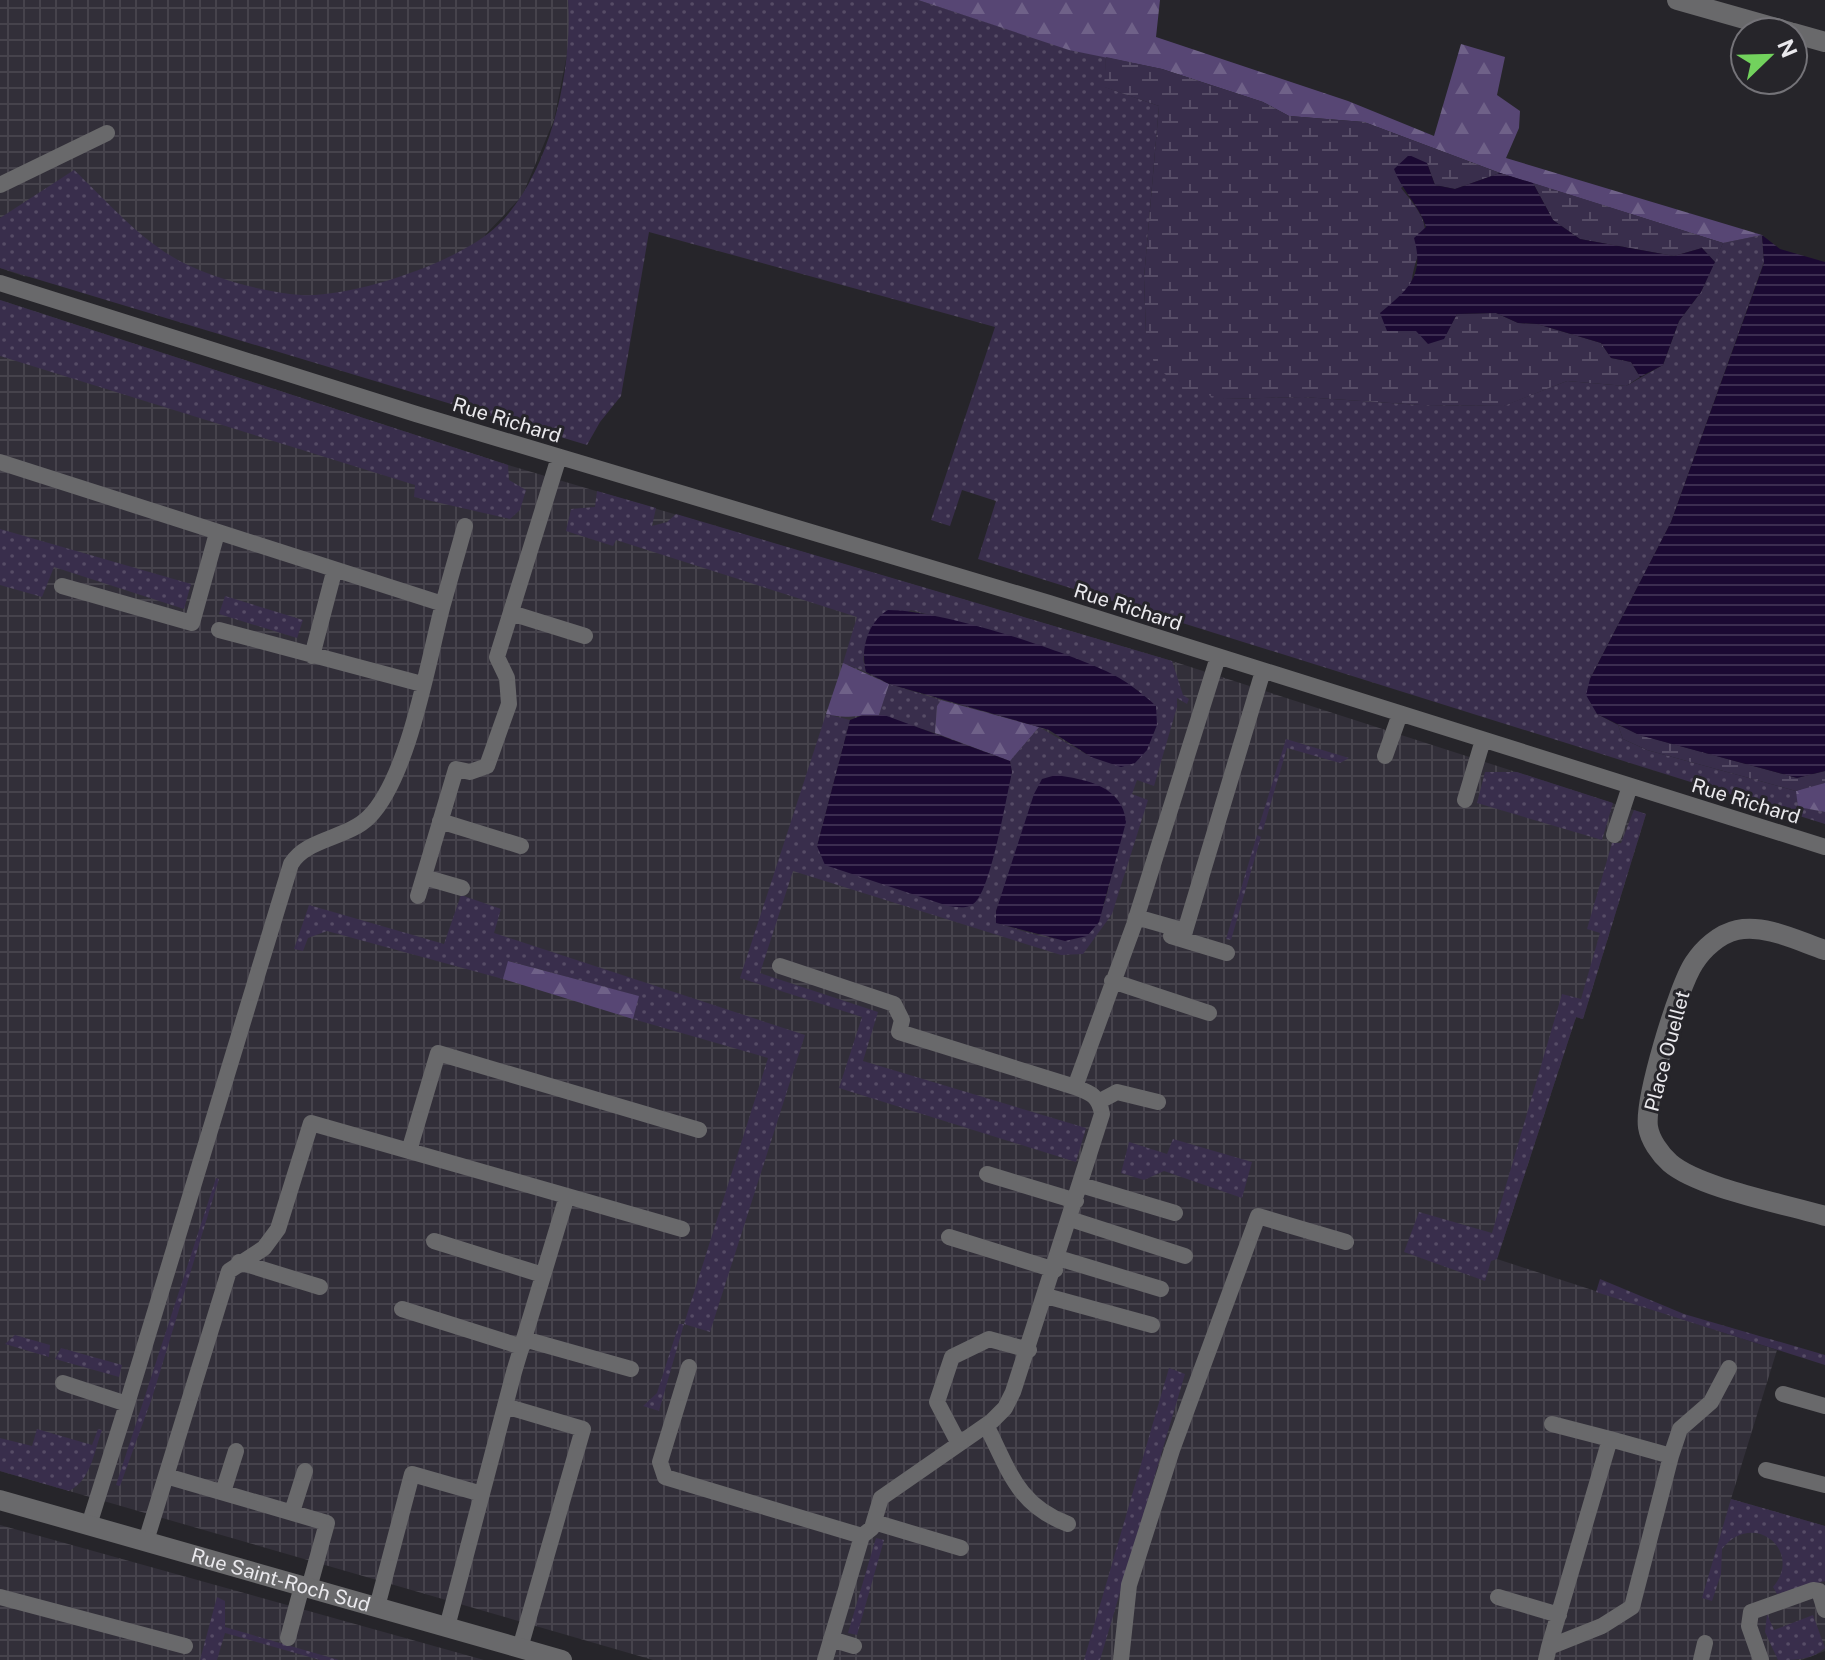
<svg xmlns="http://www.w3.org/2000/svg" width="1825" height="1660" font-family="'Public Sans',sans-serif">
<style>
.industrial{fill:url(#industrial-grid)}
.grass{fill:url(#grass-dots);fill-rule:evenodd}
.forest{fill:url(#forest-firs)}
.wetland{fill:url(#wetland-marsh)}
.water{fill:url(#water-rules)}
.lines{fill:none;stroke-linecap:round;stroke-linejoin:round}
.service{stroke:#69696b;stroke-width:16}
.minor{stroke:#69696b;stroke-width:20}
.labels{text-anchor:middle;stroke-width:6;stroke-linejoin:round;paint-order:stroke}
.street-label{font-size:20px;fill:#eae9ed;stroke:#26252a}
</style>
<defs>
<pattern id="industrial-grid" width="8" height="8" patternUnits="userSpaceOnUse" patternTransform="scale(2)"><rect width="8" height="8" fill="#322f39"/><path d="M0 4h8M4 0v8" fill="none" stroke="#46434c"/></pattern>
<pattern id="grass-dots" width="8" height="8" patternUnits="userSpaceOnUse" patternTransform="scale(2)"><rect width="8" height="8" fill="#392e4c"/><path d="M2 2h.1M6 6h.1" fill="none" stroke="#564c66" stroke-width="1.8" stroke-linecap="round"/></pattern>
<pattern id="forest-firs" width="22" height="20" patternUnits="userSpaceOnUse" patternTransform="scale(2)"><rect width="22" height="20" fill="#574674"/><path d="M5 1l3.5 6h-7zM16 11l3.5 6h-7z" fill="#6f6188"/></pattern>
<pattern id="wetland-marsh" width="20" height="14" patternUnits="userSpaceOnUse" patternTransform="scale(2)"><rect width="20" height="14" fill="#392e4c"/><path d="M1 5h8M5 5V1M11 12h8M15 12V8" fill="none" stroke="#564c66"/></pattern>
<pattern id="water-rules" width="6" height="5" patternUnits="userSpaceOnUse" patternTransform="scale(2)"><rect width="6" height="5" fill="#1b0932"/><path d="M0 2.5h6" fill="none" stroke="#3c2d50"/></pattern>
</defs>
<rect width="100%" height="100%" fill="#26252a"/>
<path class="industrial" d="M0,0H568L571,34L554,120L522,196L485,235V346L23,276L0,268Z
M0,300L508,465L1172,661L1646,814L1583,1019L1576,1017L1497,1259L1777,1350L1731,1499L1825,1526V1651L1802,1660H653L0,1471Z
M0,1525L219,1586L484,1660H0Z"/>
<path class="grass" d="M568,0H918L1069,49L1106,57L1105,87L1159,106L1144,278L1146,334L1224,399L1303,397L1420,405L1503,406L1567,381L1626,386L1663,365L1679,321L1701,292L1723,243L1762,235L1764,262L1671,522L1590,679L1597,714L1618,725L1623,739L1647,750L1796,791L1800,807L1825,812V824L978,559L996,501L962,490L950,526L931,520L995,327L649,232L621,396L600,422L587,445L0,268V218L74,170C109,203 145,246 190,266C223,281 265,292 301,295C352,298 461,262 498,225C550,174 573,71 568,0Z
M0,300L508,465L509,480L526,490L520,510L510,519L414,497L415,485L0,356Z
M597,491L656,508L652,526L667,522L676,514L1172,661L1183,695L1189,699L1187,704L1177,698V707L1154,786L1137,780L1132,794L1148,800L1112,914L1083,954L1061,955L793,871L760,973L878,1012L863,1061L1086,1128L1076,1162L839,1088L862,1017L740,978L826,714L850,720L817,846L985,881L1012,772L1010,761L1039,727L1091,757L1139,691C1070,650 988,630 911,610L867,638L863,659L866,672L843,663L857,617L616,540L613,546L566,531L571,509L595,507ZM1042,779L1113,864C1099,956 1074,947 997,923L996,911Z
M0,529L191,584L184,609L54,567L42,597L0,585Z
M225,596L303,620L297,638L219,614Z
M889,684L941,700L937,706L935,733L879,715Z
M1286,739L1349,758L1340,763L1287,748L1263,830L1258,829Z
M1485,772H1517L1613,803L1602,840L1477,803Z
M1634,810L1646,814L1583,1019L1576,1017L1497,1259L1491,1261L1485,1281L1404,1252L1419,1212L1492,1233L1562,994L1581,999L1600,933L1587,929L1612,843H1621Z
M1257,835L1261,837L1231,940L1226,939Z
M461,895L501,909L494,933L805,1035L710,1332L684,1324L659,1411L643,1406L657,1393L679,1324H684L768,1058L633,1019L638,996L509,961L503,979L327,931L308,938L303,951L294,949L309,905L444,944Z
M1173,1139L1252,1162L1242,1198L1164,1171L1144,1180L1121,1173L1129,1142L1167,1154Z
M216,1178L219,1179L152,1398L120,1486L116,1485Z
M1600,1279L1684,1314L1825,1355V1365L1596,1292Z
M15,1335L50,1345L49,1357L5,1344Z
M61,1348L122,1365L119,1377L55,1359Z
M1169,1368L1185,1374L1100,1660H1084Z
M37,1429L92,1445L98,1429L102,1430C94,1452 91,1480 69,1491L0,1471V1438L32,1446Z
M1731,1499L1825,1526V1581L1777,1594L1773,1587C1804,1551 1753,1509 1722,1549L1721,1574L1712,1601L1702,1598Z
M876,1538L884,1540L857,1635L848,1633Z
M217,1597L225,1601V1627L339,1660H320L225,1633L217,1660H200Z
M1767,1614L1774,1630L1813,1615L1825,1648C1812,1660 1795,1660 1778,1660L1765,1632Z"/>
<path class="forest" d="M918,0H1160L1156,37L1348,101L1434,136L1461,44L1505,57L1497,95L1520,111L1519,128L1506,158L1762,235L1723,243L1500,173L1364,122L1289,116L1263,102L1162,69L1069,50Z
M843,663L889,684L879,715C857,714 849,720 826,714Z
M941,700L1039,727L1010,761L935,733L937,706Z
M1820,782L1825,783V812L1798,807L1796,791Z
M508,961L639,996L633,1019L503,979Z"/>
<path class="wetland" d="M1106,57L1162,69L1263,102L1289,116L1364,122L1500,173L1455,189L1435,185L1427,163L1401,188C1445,240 1416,233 1411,287C1410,300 1415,317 1417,331L1444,338L1457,314L1496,313L1518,323L1537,324L1601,343L1611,358L1631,362L1640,377L1626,386L1567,381L1504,406L1420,405L1303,397L1224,399L1179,388L1154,363L1146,334L1144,278L1159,106L1104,87Z
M1533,183L1723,243L1715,262L1702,248L1674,256L1580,239L1553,220Z
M1618,725L1640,735L1797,778L1825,771V783L1796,791L1647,750L1623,739Z"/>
<path class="water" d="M1409,155L1427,163L1435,185L1455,189L1500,173L1533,183L1553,220L1580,239L1674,256L1702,248L1715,262L1701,292L1679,321L1663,365L1640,377L1631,362L1611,358L1601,343L1537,324L1518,323L1496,313L1457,314L1444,339L1428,344L1416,331H1387L1380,313C1407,290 1425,277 1414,238L1426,227C1419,205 1402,191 1394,169Z
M1762,235L1780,249L1825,262V771L1797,778L1639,735L1597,714L1586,695L1590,679L1671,522L1764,263Z
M888,610C939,610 1057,648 1106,671C1125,680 1141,692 1156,706L1157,725L1147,750L1135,763L1121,767L1091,757L1049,730L889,684L866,672C860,649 868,622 888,610Z
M863,715H884L1010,761L1012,772C1006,799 992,882 977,900C970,910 958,907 948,906L825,865L817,846L850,720Z
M1056,775C1088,780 1122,786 1126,822L1099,922L1087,936L1065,941L996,923V911L1034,794L1042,779Z"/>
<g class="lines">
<path class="service" d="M0,185L107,133
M0,283L416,414L1049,603L1825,847
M0,462L443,604C428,661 409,777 369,817C347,839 307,838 291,864L127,1404
M62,586L192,623L217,533
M443,604L465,526
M511,613L585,636
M219,630L422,684
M312,656L334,572
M1385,756L1400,714
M1465,800L1483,740
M440,821L521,846
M1614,835L1630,786
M424,877L462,888
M418,896L456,769L470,772L487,766L509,704L507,678L497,657L559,457
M1136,917L1185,931L1263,671
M1171,936L1227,953
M780,966L894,1004L902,1020L899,1032L1075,1087L1134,925L1218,657
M1112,981L1209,1013
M1100,1101L1117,1092L1158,1102
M409,1151L438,1053L699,1130
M987,1174L1076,1201
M1081,1185L1175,1213
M567,1196L682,1229
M1070,1219L1185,1256
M949,1237L1055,1270
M434,1241L543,1275
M1058,1258L1161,1289
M239,1262L320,1287
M1046,1296L1152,1325
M402,1309L522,1347
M524,1339L631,1369
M689,1367L660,1462L665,1477L862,1536L825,1660
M63,1383L127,1404L89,1525
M1783,1394L1825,1406
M505,1406L583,1429L520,1648
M1552,1424L1610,1439
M986,1425C1009,1470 1017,1505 1068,1524
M959,1444L937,1402L952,1357L989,1339L1029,1350
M1671,1456L1680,1429L1711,1402L1729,1368
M1766,1470L1825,1485
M166,1476L327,1523L309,1588
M223,1492L236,1451
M292,1512L305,1471
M874,1522L961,1548
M862,1536L872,1528L881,1498L992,1421L1005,1408L1013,1392L1102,1114C1099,1096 1091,1093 1075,1087
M146,1541L229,1271L264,1248L278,1229L311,1123L567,1196L514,1372L447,1627
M0,1597L185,1646
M1498,1597L1559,1615
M377,1607L412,1474L482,1494
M288,1638L302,1586
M831,1639L854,1646
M1121,1660L1129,1585L1172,1450L1258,1216L1346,1242
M1546,1660L1549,1647L1610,1439L1671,1456L1632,1607L1602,1626L1549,1647
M1701,1660L1705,1643
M1761,1660L1749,1626L1751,1612L1813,1590L1819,1591L1825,1610"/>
<g class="minor">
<path d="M1677,0L1790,32"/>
<path d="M1793,33L1825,42"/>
<path d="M1825,950C1798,941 1766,924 1737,930C1719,934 1703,949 1694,963C1678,987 1644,1100 1648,1127C1650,1140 1660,1154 1670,1163C1699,1188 1785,1204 1825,1216"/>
<path id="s1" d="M0,1500L562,1660"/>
</g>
</g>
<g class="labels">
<g class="street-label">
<text transform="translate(507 420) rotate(17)" y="7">Rue Richard</text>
<text transform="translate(1128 607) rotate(18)" y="7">Rue Richard</text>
<text transform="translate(1746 801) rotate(17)" y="7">Rue Richard</text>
<text transform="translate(1667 1051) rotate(-75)" y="7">Place Ouellet</text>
<text dy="7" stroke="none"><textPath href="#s1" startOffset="292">Rue Saint-Roch Sud</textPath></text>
</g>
</g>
<g transform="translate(1769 56) rotate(67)"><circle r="38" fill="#26252a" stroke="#747378" stroke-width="2"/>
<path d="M0-6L14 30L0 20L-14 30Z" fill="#72d25d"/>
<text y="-12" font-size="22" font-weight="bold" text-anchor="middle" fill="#eae9ed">N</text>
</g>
</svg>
